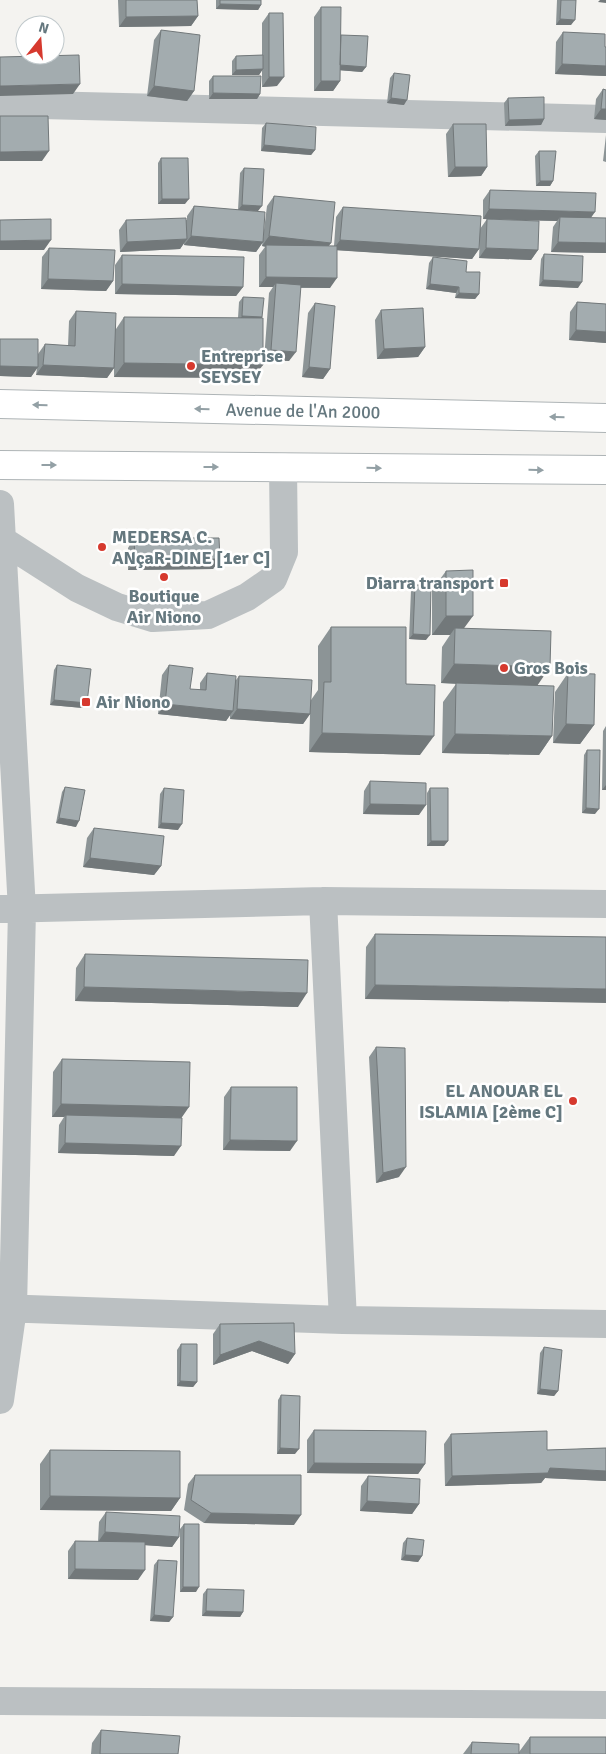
<svg xmlns="http://www.w3.org/2000/svg" width="606" height="1754" font-family="Signika,sans-serif">
<style>
.lines{fill:none;stroke-linecap:round;stroke-linejoin:round}
.major-casing{stroke:#aeb4b6;stroke-width:30}
.minor{stroke:#bbc0c2;stroke-width:28}
.major{stroke:#fff;stroke-width:28}
.wall{fill:#8c9496}
.shaded-wall{fill:#72787a}
.building{fill:#a3acaf;stroke:#72787a}
.oneway{fill:#93a0a5}
.poi-dot{fill:#d6392e;stroke:#fff;stroke-width:2}
.labels{text-anchor:middle;stroke-width:5;stroke-linejoin:round;paint-order:stroke}
.poi-label{font-size:18px;font-weight:bold;fill:#65787f;stroke:#fff;text-anchor:start}
.street-label{font-size:18px;fill:#65787f;stroke:#fff}
</style>
<rect width="100%" height="100%" fill="#f4f3f0"/>
<g class="lines">
<g class="major-casing">
<path id="major" d="M0,404L606,418
M0,465L606,470"/>
</g>
<path class="minor" d="M0,104L606,119
M0,504L22,910L13,1308L0,1400
M2,540L77,588L117,607L153,618L208,615L247,597L273,579L284,552L283,467
M323,901L343,1320
M0,909L323,901L606,904
M0,1308L343,1320L606,1324
M0,1701L606,1705"/>
<use href="#major" class="major"/>
</g>
<path class="wall" d="M118,0H197L198,16L191,26L119,27Z
M216,0H261V5L258,10L216,9Z
M557,0H576L571,25H556Z
M321,7L340,37L341,35L366,67L362,72L340,70V81L333,91H314V17Z
M269,13L277,86L262,87V70L259,75H232V61L236,56L262,55V23Z
M161,30L194,91L187,101L147,96L154,40Z
M563,32L606,47V76L555,74L556,42Z
M394,73L404,105L387,103L390,78Z
M213,76L260,94L257,99H209V81Z
M603,89L606,90V120L594,119L596,99Z
M508,98L544,119L541,125L505,126L504,103Z
M266,123L315,150L311,155L261,151L262,128Z
M453,124L487,167L481,176L448,177L446,134Z
M606,135V162L603,161Z
M539,151L553,181L550,186H536L535,156Z
M161,158L185,204H158V163Z
M244,168L258,211L239,210L263,242L256,252L184,245V243L180,249L120,252L119,230L126,220H187V216L194,206L238,210L240,173Z
M490,190L591,218H606V253L551,252L553,227L557,221L492,219L538,250L531,260L479,258L480,236L479,249L472,259L337,250L330,288H300L289,361L264,360L269,293L273,287H259V255L265,247L262,246L267,206L274,196L331,243L328,246H334L336,217L343,207L480,229L487,219H483V200Z
M49,248L113,281L106,291L41,289L42,257Z
M544,254L578,288L539,286L541,259Z
M122,255L243,287L236,296L115,294V265Z
M433,257L466,272L479,294L475,299L455,298L456,293L426,289L429,263Z
M243,297L262,317L253,378L114,377V357V368L107,378L36,375L37,368L31,377L0,376V339L38,354L45,344L68,346L69,321L76,311L116,329L124,317L238,318L239,302Z
M577,302L606,304V343L569,340L570,312Z
M315,303L330,369L323,379L302,377L308,313Z
M381,310L425,347L418,357L377,359L375,320Z
M134,538L220,559L213,569L128,570V548Z
M446,571L464,628L538,685L552,736L539,755L442,753L443,702L456,684L441,683L442,647L450,635H432V590Z
M415,585L426,640L409,639L411,590Z
M331,627L406,684L420,755L309,752L310,714L303,724L230,719V715L226,721L158,714L162,675L169,665L190,689L200,690V683L207,673L236,680L239,676L311,700L318,690V646Z
M57,665L83,708L50,705L54,670Z
M568,673L594,725L580,744L553,743L555,692Z
M606,726V790H602L603,731Z
M587,750L595,814L582,813L584,755Z
M370,781L419,815L363,814L364,791Z
M65,787L76,827L56,823L62,792Z
M164,788L178,830L158,828L160,794Z
M430,788L448,841L444,846H427V793Z
M94,828L161,866L154,875L83,867L87,838Z
M375,934L606,937L365,999L366,947Z
M85,954L298,1007L75,1001L76,968Z
M376,1047L399,1177L376,1183L369,1057Z
M62,1059L181,1118L174,1156L58,1153L59,1125L64,1117H52L53,1072Z
M231,1087L290,1151L223,1150L224,1097Z
M220,1324L295,1354L288,1364L252,1351L213,1365V1334Z
M181,1344L197,1382L193,1387L177,1386V1350Z
M544,1347L558,1391L554,1396L537,1394L540,1353Z
M281,1395L295,1454H277L278,1400Z
M314,1430L425,1464L418,1474L307,1473V1440Z
M451,1434L547,1450L606,1448V1481L545,1478L541,1483L445,1486L444,1444Z
M50,1450L180,1498L171,1511L40,1510V1464Z
M195,1475L294,1525L204,1523L184,1510L188,1484Z
M368,1476L419,1504L412,1514L360,1511L361,1486Z
M106,1512L179,1537L172,1547L145,1545L138,1580L68,1579V1551L75,1541L98,1542L99,1522Z
M184,1524L196,1592H180V1529Z
M407,1538L422,1556L418,1562L401,1560L403,1543Z
M158,1560L173,1617L169,1622L150,1621L154,1565Z
M207,1589L243,1612L240,1617L202,1616L203,1594Z
M101,1730L178,1754H91L92,1743Z
M530,1737L606,1754H463L472,1742L519,1752Z"/>
<path class="shaded-wall" d="M600,0H606V3L598,2Z
M220,4L261,5L258,10L216,9Z
M198,16L191,26L119,27L126,17Z
M560,19L575,20L571,25H556Z
M562,64L606,66V76L555,74Z
M340,65L366,67L362,72L336,70Z
M263,69L259,75H232L236,70Z
M269,77H284L277,86L262,87Z
M321,81H340L333,91H314Z
M80,84L73,94L0,96V86Z
M154,86L194,91L187,101L147,96Z
M213,93L260,94L257,99H209Z
M391,98L407,100L404,105L387,103Z
M601,109H606V120L594,119Z
M544,119L541,125L505,126L509,120Z
M264,145L315,150L311,155L261,151Z
M49,151L42,161H0V152Z
M455,167H487L481,176L448,177Z
M540,181H553L550,186H536Z
M162,199H189L185,204H158Z
M242,205L262,206L258,211L238,210Z
M489,209L595,212L588,222L560,217L557,221L483,219Z
M191,236L263,242L256,252L184,245Z
M269,236L331,243L324,252L262,246Z
M187,239L180,249L120,252L127,242Z
M51,240L44,250H0V241Z
M340,240L479,249L472,259L333,250Z
M558,242L606,243V253L551,252Z
M486,248L538,250L531,260L479,258Z
M266,277L337,278L330,288L275,287L276,283L273,287H259Z
M48,279L113,281L106,291L41,289Z
M543,280L582,282L578,288L539,286Z
M122,284L243,287L236,296L115,294Z
M430,284L459,287L456,293L426,289Z
M459,293L479,294L475,299L455,298Z
M242,316L262,317L259,323L238,321Z
M576,330L606,332V343L569,340Z
M425,347L418,357L377,359L384,349Z
M271,350L296,352L289,361L264,360Z
M124,363L263,365L253,378L114,377Z
M43,365L114,368L107,378L36,375Z
M0,366L38,367L31,377L0,376Z
M309,367L330,369L323,379L302,377Z
M220,559L213,569L128,570L135,560Z
M446,616H473L459,635L455,628L450,635H432Z
M413,634L430,635L426,640L409,639Z
M454,664L550,667L537,686L441,683Z
M54,700L87,703L83,708L50,705Z
M165,704L233,711L226,721L158,714Z
M237,709L310,714L303,724L230,719Z
M566,724L594,725L580,744L553,743Z
M322,733L434,736L420,755L309,752Z
M455,734L552,736L539,755L442,753Z
M606,785V790H602Z
M370,804L426,805L419,815L363,814Z
M586,808L599,809L595,814L582,813Z
M59,818L79,821L76,827L56,823Z
M161,823L182,824L178,830L158,828Z
M431,841H448L444,846H427Z
M90,858L161,866L154,875L83,867Z
M375,985L606,989V1003L365,999Z
M84,987L307,993L298,1007L75,1001Z
M61,1104L189,1107L180,1120L66,1115L64,1117H52Z
M230,1140L297,1141L290,1151L223,1150Z
M65,1143L181,1146L174,1156L58,1153Z
M406,1167L399,1177L376,1183L383,1173Z
M259,1341L295,1354L288,1364L252,1351L213,1365L220,1355Z
M180,1381L197,1382L193,1387L177,1386Z
M540,1389L558,1391L554,1396L537,1394Z
M280,1448L299,1449L295,1454H277Z
M314,1463L425,1464L418,1474L307,1473Z
M550,1468L606,1471V1481L545,1478L541,1483L445,1486L452,1476Z
M50,1496L180,1498L171,1511L40,1510Z
M367,1501L419,1504L412,1514L360,1511Z
M211,1513L301,1515L294,1525L204,1523Z
M105,1532L179,1537L172,1547L98,1542Z
M405,1555L422,1556L418,1562L401,1560Z
M75,1569L145,1570L138,1580L68,1579Z
M183,1587H199L196,1592H180Z
M206,1611L243,1612L240,1617L202,1616Z
M154,1615L173,1617L169,1622L150,1621Z"/>
<path class="building" d="M126,0H197L198,16L126,17Z
M220,0H261V5L220,4Z
M561,0H576L575,20L560,19Z
M321,7H341L340,81H321Z
M269,13H283L284,77H269Z
M161,30L200,35L194,91L154,86Z
M563,32L605,34V47H606V66L562,64Z
M341,35L368,36L366,67L340,65Z
M79,55L80,84L0,86V57Z
M263,55V69L236,70V56Z
M394,73L410,75L407,100L391,98Z
M213,76H261L260,94L213,93Z
M603,89L606,90V109H601Z
M544,97V119L509,120L508,98Z
M0,116H48L49,151L0,152Z
M266,123L316,127L315,150L264,145Z
M453,124H486L487,167H455Z
M539,151H556L553,181H540Z
M161,158H188L189,199H162Z
M244,168L264,169L262,206L242,205Z
M490,190L596,193L595,212L489,209Z
M274,196L335,202L331,243L269,236Z
M194,206L265,212L263,242L191,236Z
M343,207L481,216L479,249L340,240Z
M560,217L606,218V243L558,242Z
M186,218L187,239L127,242L126,220Z
M51,219V240L0,241V220Z
M487,219L539,221L538,250L486,248Z
M266,245L337,246V278L266,277Z
M49,248L115,250L113,281L48,279Z
M544,254L583,256L582,282L543,280Z
M122,255L244,257L243,287L122,284Z
M433,257L467,261L466,272H480L479,294L459,293V287L430,284Z
M276,283L301,285L296,352L271,350Z
M243,297L264,298L262,317L242,316Z
M577,302L606,304V332L576,330Z
M315,303L335,306L330,369L309,367Z
M423,308L425,347L384,349L381,310Z
M76,311L116,313L114,368L43,365L45,344L75,346Z
M124,317L263,318V365L124,363Z
M0,339H38V367L0,366Z
M134,538H219L220,559L135,560Z
M473,570V616H446V571Z
M415,585H431L430,635L413,634Z
M331,627H406V684L435,685L434,736L322,733L324,682H331Z
M455,628L551,631L550,667L454,664Z
M57,665L91,669L87,703L54,700Z
M169,665L193,668L190,689L206,690L207,673L236,676L233,711L165,704Z
M568,673L595,674L594,725L566,724Z
M239,676L312,680L310,714L237,709Z
M456,683L554,686L552,736L455,734Z
M587,750H600L599,809L586,808Z
M370,781L426,783V805L370,804Z
M65,787L85,790L79,821L59,818Z
M164,788L184,790L182,824L161,823Z
M430,788H448V841H431Z
M94,828L164,836L161,866L90,858Z
M375,934L606,937V989L375,985Z
M85,954L308,960L307,993L84,987Z
M376,1047L405,1048L406,1167L383,1173Z
M62,1059L190,1062L189,1107L61,1104Z
M231,1087H297V1141L230,1140Z
M66,1115L182,1118L181,1146L65,1143Z
M294,1323L295,1354L259,1341L220,1355V1324Z
M181,1344H197V1382L180,1381Z
M544,1347L562,1350L558,1391L540,1389Z
M281,1395L300,1396L299,1449L280,1448Z
M314,1430L426,1431L425,1464L314,1463Z
M547,1431V1450L606,1448V1471L550,1468L548,1473L452,1476L451,1434Z
M50,1450L180,1451V1498L50,1496Z
M195,1475H301V1515L211,1513L191,1500Z
M368,1476L420,1479L419,1504L367,1501Z
M106,1512L180,1516L179,1537L105,1532Z
M184,1524H199V1587H183Z
M407,1538L424,1540L422,1556L405,1555Z
M75,1541L145,1542V1570L75,1569Z
M158,1560L177,1561L173,1617L154,1615Z
M207,1589L244,1590L243,1612L206,1611Z
M101,1730L180,1736L178,1754H100Z
M530,1737H606V1754H530Z
M472,1742L519,1744V1754H471Z"/>
<defs><path id="oneway-solid" d="M-6-.8H1V-3.2L6.5 0L1 3.2V.8H-6Z" transform="scale(1.25)"/></defs>
<g class="oneway">
<use href="#oneway-solid" transform="translate(40 405) rotate(-179)"/>
<use href="#oneway-solid" transform="translate(202 409) rotate(-179)"/>
<use href="#oneway-solid" transform="translate(557 417) rotate(-179)"/>
<use href="#oneway-solid" transform="translate(49 465)"/>
<use href="#oneway-solid" transform="translate(211 467)"/>
<use href="#oneway-solid" transform="translate(374 468) rotate(1)"/>
<use href="#oneway-solid" transform="translate(536 470) rotate(1)"/>
</g>
<g class="poi-dot">
<circle cx="191" cy="366" r="5"/>
<circle cx="102" cy="547" r="5"/>
<circle cx="164" cy="577" r="5"/>
<rect x="499" y="578" width="10" height="10" rx="2.5"/>
<circle cx="504" cy="668" r="5"/>
<rect x="81" y="697" width="10" height="10" rx="2.5"/>
<circle cx="573" cy="1101" r="5"/>
</g>
<g class="labels">
<g class="poi-label">
<text x="201" y="362">Entreprise<tspan x="201" dy="21">SEYSEY</tspan></text>
<text x="112" y="543">MEDERSA C.<tspan x="112" dy="21">ANçaR-DINE [1er C]</tspan></text>
<text x="494" y="589" text-anchor="end">Diarra transport</text>
<text x="164" y="602" text-anchor="middle">Boutique<tspan x="164" dy="21">Air Niono</tspan></text>
<text x="514" y="674">Gros Bois</text>
<text x="96" y="708">Air Niono</text>
<text x="563" y="1097" text-anchor="end">EL ANOUAR EL<tspan x="563" dy="21">ISLAMIA [2ème C]</tspan></text>
</g>
<g class="street-label">
<text transform="translate(303 411) rotate(1)" y="6">Avenue de l'An 2000</text>
</g>
</g>
<g transform="translate(40 40) rotate(17)"><circle r="24" fill="#ffffff" stroke="#c1c9cc"/>
<path d="M0-4L9 19L0 12L-9 19Z" fill="#d6392e"/>
<text y="-8" font-size="14" font-weight="bold" text-anchor="middle" fill="#65787f">N</text>
</g>
</svg>
